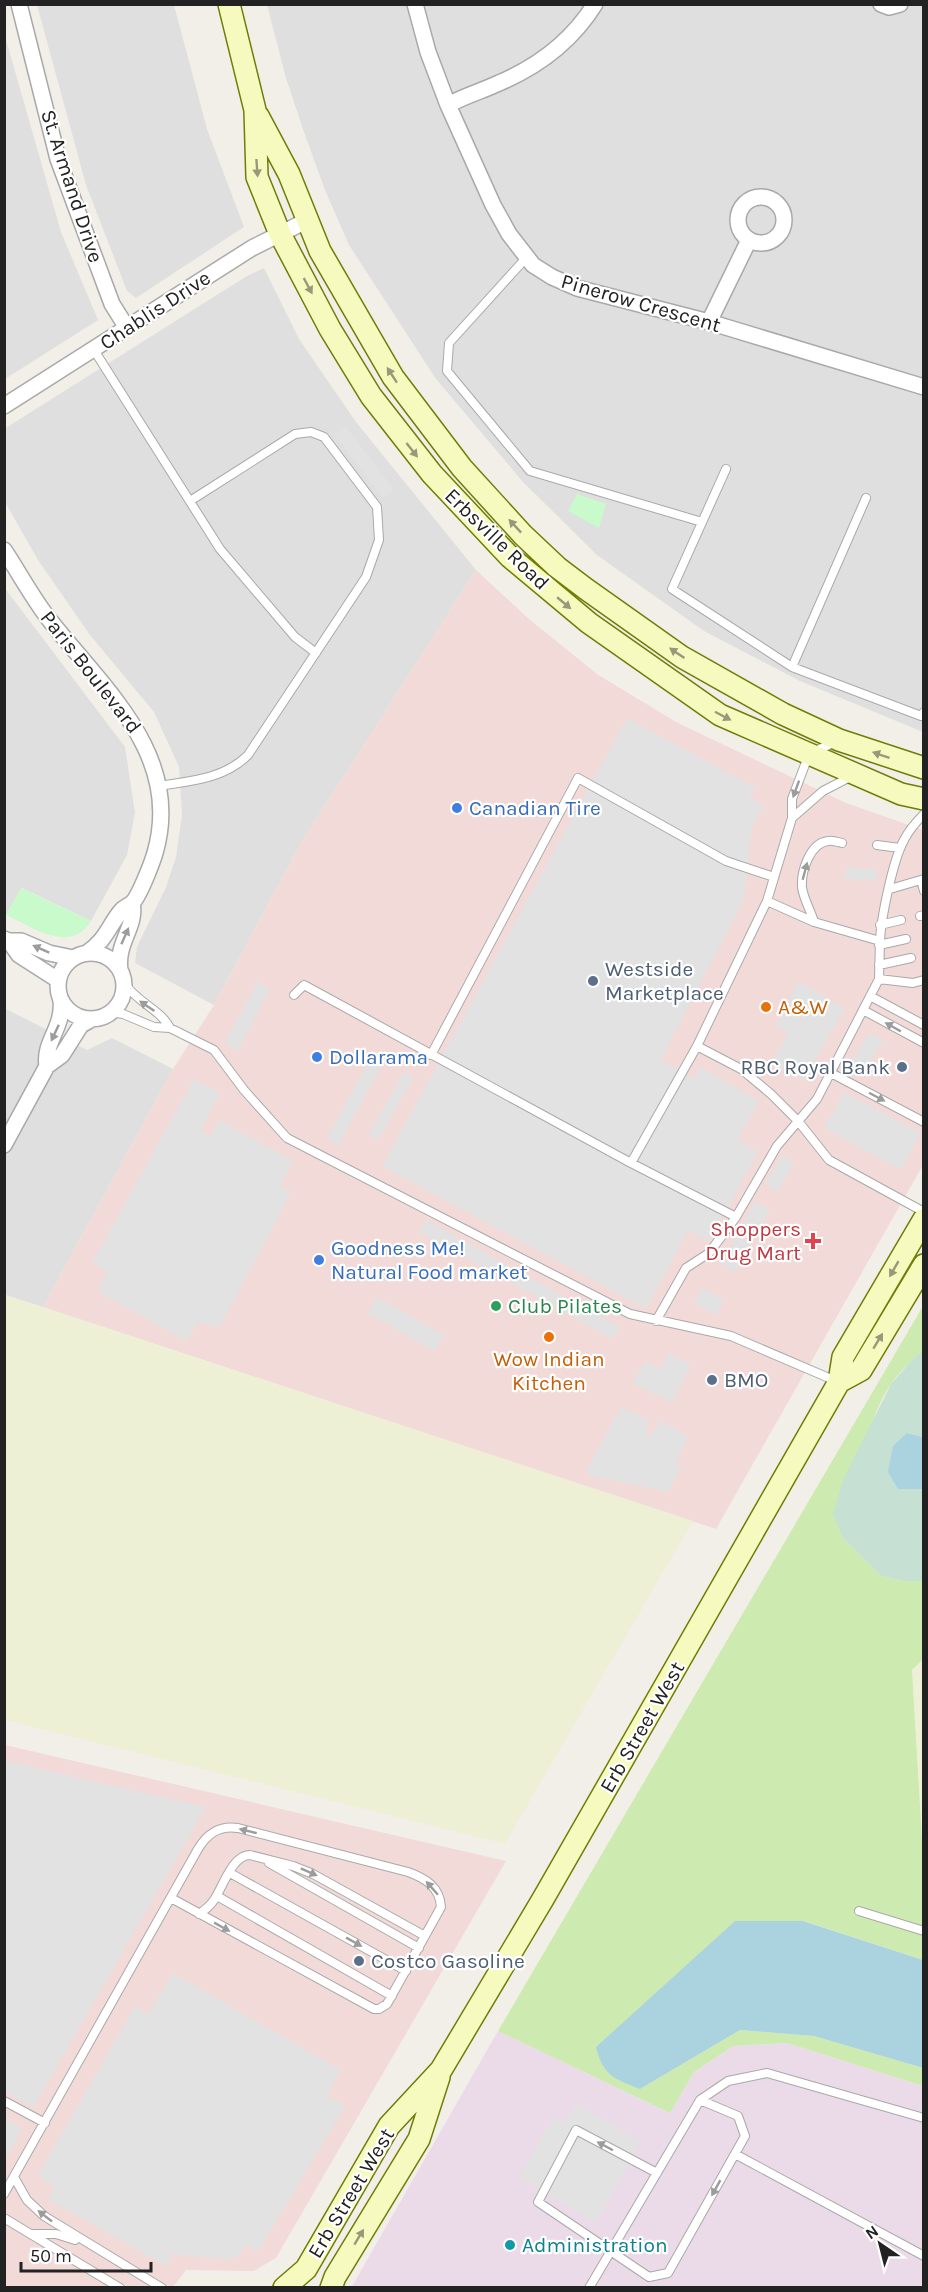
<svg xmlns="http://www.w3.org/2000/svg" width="928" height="2292" font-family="Karla,sans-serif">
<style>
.residential{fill:#e0dfdf}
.commercial{fill:#f2dad9}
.industrial{fill:#ebdbe8}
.farmland{fill:#eef0d5}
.grass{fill:#cdebb0}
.wetland{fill:#c6e0d4}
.park{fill:#c8facc}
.parking{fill:#e2e2e2}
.water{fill:#aad3df}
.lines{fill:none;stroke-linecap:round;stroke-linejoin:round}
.lane-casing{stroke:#a9a9a9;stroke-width:10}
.street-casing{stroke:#a9a9a9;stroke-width:18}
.secondary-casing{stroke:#707d05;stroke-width:24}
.lane{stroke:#fff;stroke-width:8}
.street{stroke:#fff;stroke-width:15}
.secondary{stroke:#f7fabf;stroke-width:21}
.oneway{fill:#979978}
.oneway2{fill:#9c9c9c}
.shop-dot{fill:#3f7fe0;stroke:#fff;stroke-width:2}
.service-dot{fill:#5c6f8a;stroke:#fff;stroke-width:2}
.food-dot{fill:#e8710a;stroke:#fff;stroke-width:2}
.health-dot{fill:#e0444e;stroke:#fff;stroke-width:2}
.leisure-dot{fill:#2e9e5b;stroke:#fff;stroke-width:2}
.culture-dot{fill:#0f9aa8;stroke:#fff;stroke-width:2}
.labels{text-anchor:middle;stroke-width:4.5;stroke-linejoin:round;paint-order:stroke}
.street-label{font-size:21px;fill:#222;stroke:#fff}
.shop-label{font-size:21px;fill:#366cbe;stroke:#fff;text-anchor:start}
.service-label{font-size:21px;fill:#4e5e75;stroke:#fff;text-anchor:start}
.food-label{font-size:21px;fill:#c56008;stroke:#fff;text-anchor:start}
.health-label{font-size:21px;fill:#be3a42;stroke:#fff;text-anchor:end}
.leisure-label{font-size:21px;fill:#27864d;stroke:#fff;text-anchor:start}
.culture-label{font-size:21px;fill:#0d838f;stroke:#fff;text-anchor:start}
</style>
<rect width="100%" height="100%" fill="#f2efe9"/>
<path class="residential" d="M37,5H174L207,129L244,227L136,298L127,291L86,185Z
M267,5H923V732L800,681L704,631L597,555L523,482L436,379L349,245L325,190L304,132L286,78Z
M5,36L61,232L98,320L5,379Z
M264,268L299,339L356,422L476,570L301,843L214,1005L135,963L137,947L166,887L176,857L182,815L179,767L154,712L90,635L38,560L5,502L4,429L247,276Z
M4,587L125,747L135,813L127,855L91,921L22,888L6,915L5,914Z
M4,1008L87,1050L112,1038L173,1069L43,1307L5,1295Z"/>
<path class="commercial" d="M476,570L529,619L597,674L676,722L846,803L923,830V1165L716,1529L43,1307L173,1069L214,1005L301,843Z
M5,1745L506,1861L276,2258L254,2271L186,2270L173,2287L5,2288Z"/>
<path class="industrial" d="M498,2031L670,2113L694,2072L733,2046L787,2043L923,2086V2287L351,2288Z"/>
<path class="farmland" d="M5,1295L693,1521L505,1844L5,1720Z
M923,1659V1857L912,1670Z"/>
<path class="grass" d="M923,1306V1351C912,1360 900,1371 891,1384C864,1423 855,1491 843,1538L881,1576L904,1581H923V1659L912,1670L923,1857V1960L804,1921L640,2089L740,2030L814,2036L923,2068V2086L787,2043L733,2046L694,2072L670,2113L498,2031Z"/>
<path class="wetland" d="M923,1351V1437L907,1433L898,1489H923V1581H904L881,1576L843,1538L833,1514L843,1480L891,1384L912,1360Z"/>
<path class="park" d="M577,494L606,504L599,528L568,511Z
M21,888L91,921C70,955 33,927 6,915Z"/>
<path class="parking" d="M345,426L394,489L383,498L334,434Z
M627,718L756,788L750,798L764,806L752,827L743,901L661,1060L694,1079L700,1067L759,1101L738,1140L758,1152L709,1242L688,1231L646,1309L382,1166Z
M846,867L877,869L876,881L845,879Z
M799,981L845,1009L803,1080L771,1063L788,1033L775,1026Z
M257,982L270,989L238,1051L224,1044Z
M869,1032L883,1040L865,1072L851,1064Z
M374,1051L386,1057L339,1145L327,1138Z
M404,1072L414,1077L378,1140L369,1134Z
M194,1079L220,1093L200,1131L210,1136L219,1120L293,1161L280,1186L291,1193L219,1328L198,1322L187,1341L97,1291L108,1272L92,1263Z
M844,1092L921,1133L901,1170L824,1128Z
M782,1155L794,1163L778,1192L765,1184Z
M755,1202L770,1210L736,1272L721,1264Z
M426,1220L620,1327L613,1339L419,1232Z
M702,1287L724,1300L716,1315L694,1303Z
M377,1297L444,1335L434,1351L368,1313Z
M669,1354L691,1364L672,1402L633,1384L645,1361L660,1369Z
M621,1407L648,1420L646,1433L650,1436L660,1420L688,1437L675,1465L681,1467L668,1492L588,1475L587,1469Z
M5,1761L206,1807L33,2108L5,2092Z
M173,1973L341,2070L327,2096L345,2106L258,2252L246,2245L238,2256L230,2259L172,2254L166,2266L48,2199L54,2186L38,2175L135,2006L148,2014Z
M576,2103L640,2142L596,2223L519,2177L553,2119L566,2123Z
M5,2118L22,2129L5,2159Z"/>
<path class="water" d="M907,1433L923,1437V1489H898L888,1472L893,1446Z
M735,1921H803L923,1960V2068L814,2036L740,2030L640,2089C615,2079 603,2076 596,2047Z"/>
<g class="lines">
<g class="lane-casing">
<path id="lane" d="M526,258L449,343L447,371L530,471L702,522
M94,350L220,549L295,637L316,653
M726,469L672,589L792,667L921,716L924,712
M792,667L866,498
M159,786C191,781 224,779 248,755L366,577L379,540L377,507L324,437L311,432L295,434L190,501
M792,818L823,791L852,776
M877,845L900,848
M921,880L924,891
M890,889L924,879
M920,916L924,915
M814,922C811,911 803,898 802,887C801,871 810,843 828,841C832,840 838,842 842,843
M880,925L901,920
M880,941C881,918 893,860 904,840C909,830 916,822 924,814
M879,945L906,939
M879,965L911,958
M879,979L913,983L924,980
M124,983C138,1003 161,1010 170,1028
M294,995L304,985L631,1163L736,1217
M870,996L924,1025
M863,1010L924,1043
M111,1012L123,1014L154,1027L170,1028L214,1050L244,1090L287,1138L630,1314L731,1336L836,1381
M697,1046L741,1069L771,1094L798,1121L829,1160L924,1212
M431,1055L578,778L726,861L774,877
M831,1073L924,1122
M631,1163L697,1046L767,901L792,818V799L809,754L835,742
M656,1321L686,1268L709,1253L736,1217L777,1146L817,1099L879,979L880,941L814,922L767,901
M269,1863L419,1948
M230,1873L406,1971
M217,1896L392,1996
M859,1911L924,1931
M199,1914C205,1910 210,1906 214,1900C223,1887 232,1855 250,1855L293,1866L313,1874L425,1936
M4,2101L45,2123
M735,2154L924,2256
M657,2173L576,2130L538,2202L649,2277L668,2273L745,2136L738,2116L700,2100
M14,2177L27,2200L44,2216L162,2288
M4,2194L198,1849C207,1834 219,1825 238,1828L408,1872C425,1878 440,1887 441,1907L387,2004L379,2009H374L171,1898
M4,2218L120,2288
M34,2234H56L75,2240
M589,2288L700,2100L728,2081L767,2073L924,2118"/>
</g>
<g class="street-casing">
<path id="street" d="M19,4L58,159L112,304L127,328
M415,4L428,52L448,105L493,205L509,234L533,265L552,277L577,288L709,322L924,387
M881,4L889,7L900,4
M448,105C464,96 482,91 499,83C539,66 572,41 595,4
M738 220a23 23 0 1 1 46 0a23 23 0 1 1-46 0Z
M709,322L749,240
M4,406L252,248L308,220
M4,550C20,574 34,601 52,623C106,691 183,757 155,853C152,863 139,897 132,903C129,906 124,907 121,911C108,927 106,940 87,953
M4,939L9,941L19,955L58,980
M9,941H21L49,953L73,958
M58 986a33 33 0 1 1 66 0a33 33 0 1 1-66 0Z
M120,970C116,942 137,927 132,903
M47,1066C43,1042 64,1028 61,1000
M4,1145L47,1066L62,1055L81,1025L92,1019"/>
</g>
<g class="secondary-casing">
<path id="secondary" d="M229,4L255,110L257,177L280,234L330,329L371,396L432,474L510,557L589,623L720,715L901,794L924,799
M258,116L289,174L320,251L393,377L462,468L523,535L557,567L586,589L682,657L783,714L839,740L924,768
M839,1382L861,1370L924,1265
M284,2288L306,2269L389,2126L441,2070L543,1899L839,1382L843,1357L924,1219
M331,2288L335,2277L419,2139L439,2077"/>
</g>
<use href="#lane" class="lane"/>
<use href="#street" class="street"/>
<use href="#secondary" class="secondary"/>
</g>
<defs><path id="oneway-solid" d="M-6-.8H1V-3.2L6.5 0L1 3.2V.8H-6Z" transform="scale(1.5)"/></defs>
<g class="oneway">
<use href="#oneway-solid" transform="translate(257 168) rotate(86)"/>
<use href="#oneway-solid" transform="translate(308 286) rotate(62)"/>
<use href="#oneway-solid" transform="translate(392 375) rotate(-123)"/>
<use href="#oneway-solid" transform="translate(412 450) rotate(52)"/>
<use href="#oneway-solid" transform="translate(515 526) rotate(-133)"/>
<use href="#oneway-solid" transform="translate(564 603) rotate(40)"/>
<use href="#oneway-solid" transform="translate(677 653) rotate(-146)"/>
<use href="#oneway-solid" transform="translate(723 716) rotate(28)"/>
<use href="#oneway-solid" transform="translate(881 755) rotate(-161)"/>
<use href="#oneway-solid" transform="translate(894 1269) rotate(120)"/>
<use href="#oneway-solid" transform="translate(878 1341) rotate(-59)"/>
<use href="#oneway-solid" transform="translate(359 2237) rotate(-59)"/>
</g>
<g class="oneway2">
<use href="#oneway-solid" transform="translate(796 789) rotate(110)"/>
<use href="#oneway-solid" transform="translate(805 871) rotate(-75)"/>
<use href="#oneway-solid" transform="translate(125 936) rotate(-66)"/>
<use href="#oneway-solid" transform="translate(41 949) rotate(-156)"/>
<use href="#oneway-solid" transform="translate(147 1006) rotate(-146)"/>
<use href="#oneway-solid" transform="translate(893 1027) rotate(-151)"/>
<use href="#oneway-solid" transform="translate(55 1033) rotate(115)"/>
<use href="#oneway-solid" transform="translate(877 1097) rotate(28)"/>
<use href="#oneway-solid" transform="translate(248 1831) rotate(-166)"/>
<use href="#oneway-solid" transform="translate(309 1872) rotate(24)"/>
<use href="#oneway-solid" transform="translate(432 1888) rotate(-131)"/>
<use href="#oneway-solid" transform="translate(222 1927) rotate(29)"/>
<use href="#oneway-solid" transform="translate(354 1942) rotate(29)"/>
<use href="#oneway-solid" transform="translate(605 2146) rotate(-152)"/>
<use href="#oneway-solid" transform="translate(716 2188) rotate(119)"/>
<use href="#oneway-solid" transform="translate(45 2216) rotate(-142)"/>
</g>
<g class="shop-dot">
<circle cx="457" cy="808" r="6"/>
<circle cx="317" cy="1057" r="6"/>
<circle cx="319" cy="1260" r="6"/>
</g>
<g class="service-dot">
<circle cx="593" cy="981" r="6"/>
<circle cx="902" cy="1067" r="6"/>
<circle cx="712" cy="1380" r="6"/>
<circle cx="359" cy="1961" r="6"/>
</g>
<g class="food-dot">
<circle cx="766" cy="1007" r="6"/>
<circle cx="549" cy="1337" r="6"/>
</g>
<path class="health-dot" d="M810 1232h6v6h6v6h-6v6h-6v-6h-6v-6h6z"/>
<circle class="leisure-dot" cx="496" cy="1306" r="6"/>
<circle class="culture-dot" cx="510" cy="2245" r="6"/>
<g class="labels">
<g class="street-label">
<text transform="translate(72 186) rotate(72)" y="7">St. Armand Drive</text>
<text transform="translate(641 303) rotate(16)" y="7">Pinerow Crescent</text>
<text transform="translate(155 310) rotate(-33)" y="7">Chablis Drive</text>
<text transform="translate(497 539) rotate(44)" y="7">Erbsville Road</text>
<text transform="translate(91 672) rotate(52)" y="7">Paris Boulevard</text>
<text transform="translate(642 1727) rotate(-60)" y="7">Erb Street West</text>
<text transform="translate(351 2193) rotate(-59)" y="7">Erb Street West</text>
</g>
<g class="shop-label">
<text x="469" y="815">Canadian Tire</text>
<text x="329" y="1064">Dollarama</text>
<text x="331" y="1255">Goodness Me!<tspan x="331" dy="24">Natural Food market</tspan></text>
</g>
<g class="service-label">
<text x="605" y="976">Westside<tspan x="605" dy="24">Marketplace</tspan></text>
<text x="890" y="1074" text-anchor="end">RBC Royal Bank</text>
<text x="724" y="1387">BMO</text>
<text x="371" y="1968">Costco Gasoline</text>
</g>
<g class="food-label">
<text x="778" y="1014">A&amp;W</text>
<text x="549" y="1366" text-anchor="middle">Wow Indian<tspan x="549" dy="24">Kitchen</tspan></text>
</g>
<g class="health-label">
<text x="801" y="1236">Shoppers<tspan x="801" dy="24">Drug Mart</tspan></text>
</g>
<g class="leisure-label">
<text x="508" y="1313">Club Pilates</text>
</g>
<g class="culture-label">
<text x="522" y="2252">Administration</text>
</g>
</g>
<rect width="928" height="2292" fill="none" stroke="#222222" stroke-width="12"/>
<g transform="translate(880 2244) rotate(325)" stroke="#ffffff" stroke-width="4.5" paint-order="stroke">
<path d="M0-4.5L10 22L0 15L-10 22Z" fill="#222222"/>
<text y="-9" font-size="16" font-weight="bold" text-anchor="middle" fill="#222222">N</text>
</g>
<path d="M21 2262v9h130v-9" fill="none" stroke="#222222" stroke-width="3"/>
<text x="30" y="2262" font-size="18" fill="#222222" stroke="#ffffff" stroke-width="4.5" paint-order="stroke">50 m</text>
</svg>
